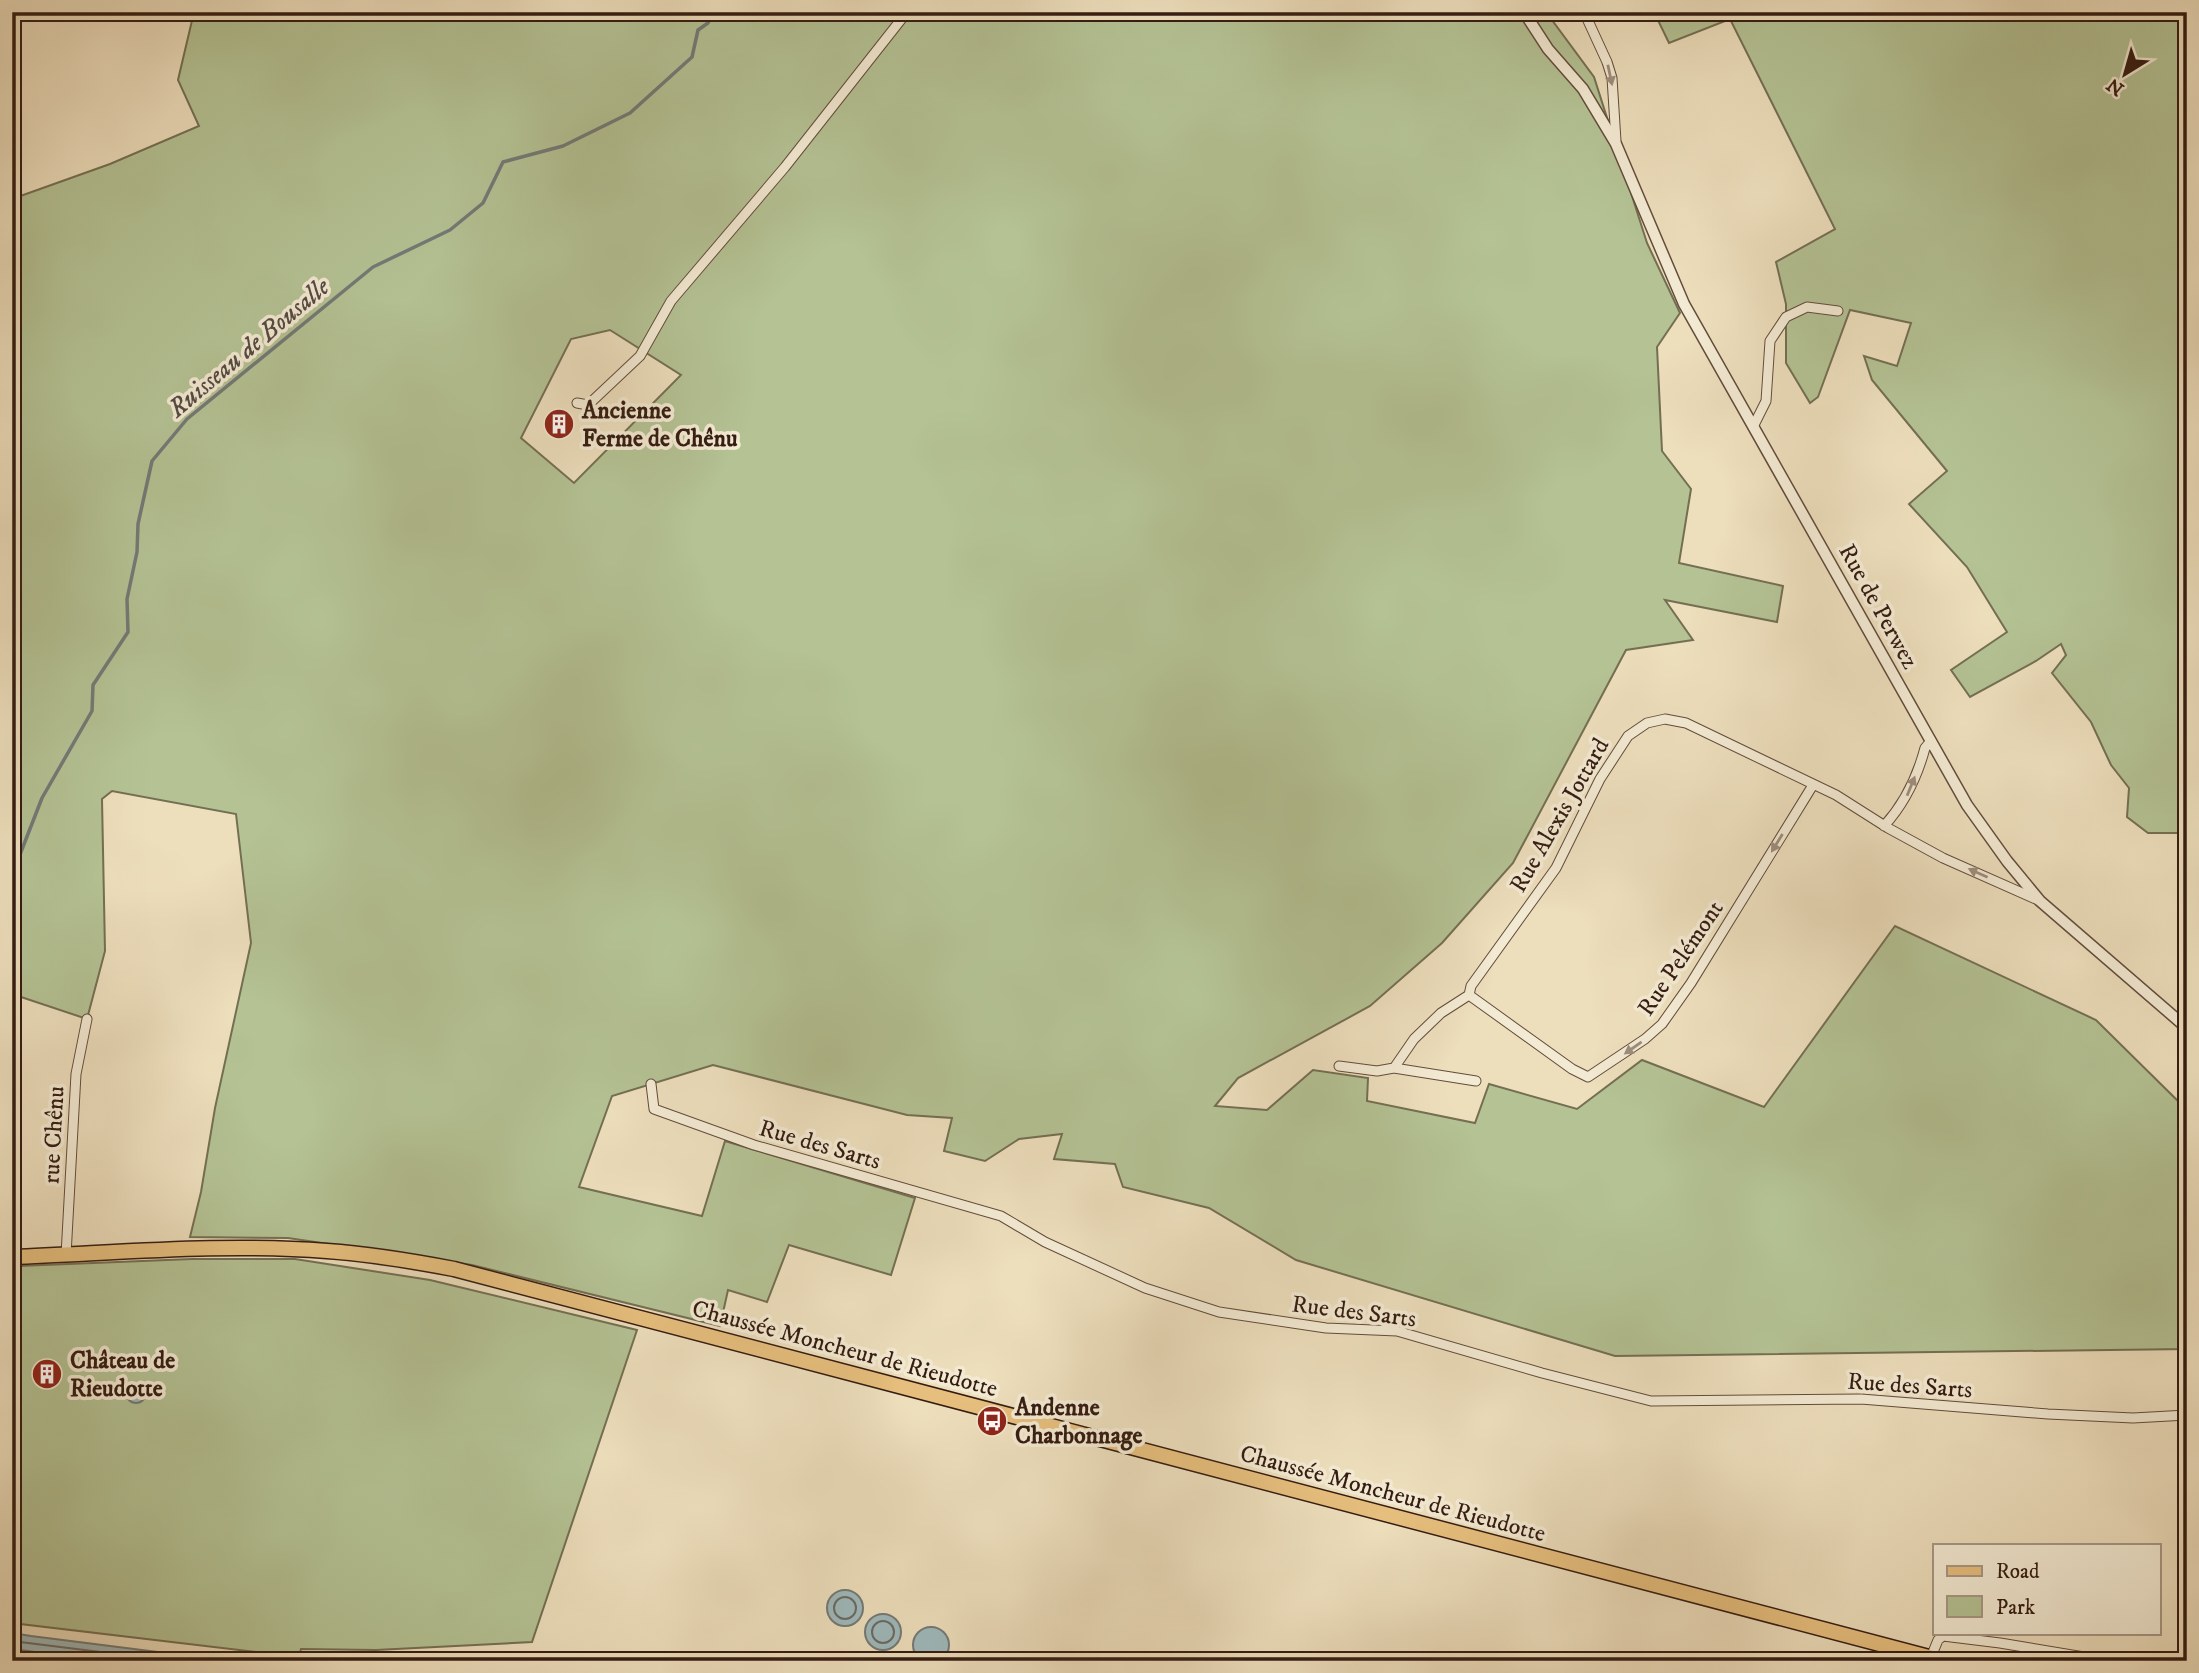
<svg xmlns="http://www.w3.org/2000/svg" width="2199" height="1673" font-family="'IM FELL DW Pica',serif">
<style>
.green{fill:#b4c294;stroke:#746f53;stroke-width:2;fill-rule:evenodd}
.water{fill:#9eb9bb;stroke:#747a77;stroke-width:2}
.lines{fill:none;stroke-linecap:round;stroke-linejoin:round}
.shore{stroke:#6a6a66;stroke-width:2}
.stream{stroke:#747a77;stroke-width:3.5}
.minor-casing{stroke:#634c3c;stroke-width:11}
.tertiary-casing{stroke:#634c3c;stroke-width:13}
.primary-casing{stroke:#351c12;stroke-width:17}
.minor{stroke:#f3ead3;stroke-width:9}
.tertiary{stroke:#f3ead3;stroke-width:10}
.primary{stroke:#e6bf7e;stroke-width:14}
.oneway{fill:#9e8d7c}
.labels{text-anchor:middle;stroke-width:7;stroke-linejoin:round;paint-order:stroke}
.poi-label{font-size:24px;font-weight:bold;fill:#351c12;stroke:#f3ead3;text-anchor:start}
.street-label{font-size:24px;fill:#351c12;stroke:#f3ead3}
.water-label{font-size:26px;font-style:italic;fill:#544b45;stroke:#f3ead3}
</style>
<rect width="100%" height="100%" fill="#eddebc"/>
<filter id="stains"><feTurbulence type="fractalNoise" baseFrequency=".00286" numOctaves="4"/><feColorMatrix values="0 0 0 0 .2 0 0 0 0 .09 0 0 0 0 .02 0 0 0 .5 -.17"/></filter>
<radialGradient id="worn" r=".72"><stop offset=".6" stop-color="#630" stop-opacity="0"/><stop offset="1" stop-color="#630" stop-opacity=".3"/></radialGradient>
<path class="green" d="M194,12H1546L1594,77L1647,243L1680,313L1657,347L1662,451L1691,489L1679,563L1783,586L1777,622L1665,600L1693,640L1626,650L1513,863L1442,943L1370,1006L1238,1078L1215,1106L1267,1110L1313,1070L1368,1078L1367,1101L1475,1123L1489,1084L1577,1109L1642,1060L1764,1107L1895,926L2096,1020L2187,1110V1349L1615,1356L1296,1260L1209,1208L1123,1187L1115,1164L1054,1159L1062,1134L1019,1139L985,1161L944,1151L952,1118L907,1115L713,1065L612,1096L579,1187L702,1216L725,1141L915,1198L891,1275L789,1245L767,1302L728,1290L720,1326L472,1265L288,1238L190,1237L201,1192L215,1108L251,943L236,814L112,791L102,799L105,951L87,1019L12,994V199L110,164L199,126L178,80ZM610,330L681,375L574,483L521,438L571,339Z
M1654,12H2187V833H2148L2127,817L2129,788L2111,765L2091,722L2052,673L2066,655L2061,644L2036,661L1970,697L1951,670L2007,632L1967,567L1909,504L1947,471L1872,380L1864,356L1897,366L1911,323L1850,310L1818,397L1810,403L1786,363V304L1776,262L1835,229L1730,19L1669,43Z
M192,1259H295L430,1280L637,1330L532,1642L376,1650L301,1649L299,1657L12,1623V1271H18L19,1266Z"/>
<path class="water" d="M126 1393a10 10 0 1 1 20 0a10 10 0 1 1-20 0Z
M827 1608a18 18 0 1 1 36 0a18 18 0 1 1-36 0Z
M865 1632a18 18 0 1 1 36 0a18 18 0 1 1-36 0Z
M913 1645a18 18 0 1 1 36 0a18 18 0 1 1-36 0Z
M12,1633L31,1636L229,1661H12Z"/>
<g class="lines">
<path class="shore" d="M834 1608a11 11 0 1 1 22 0a11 11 0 1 1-22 0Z
M872 1632a11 11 0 1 1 22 0a11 11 0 1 1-22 0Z
M12,1641L173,1661
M12,1649L102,1661"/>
<path class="stream" d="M12,875L42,798L92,711L93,685L128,632L127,599L137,552L138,524L152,461L187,419L373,267L450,230L483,203L503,162L563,146L630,113L692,57L698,30L708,23L714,12"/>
<g class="minor-casing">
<path id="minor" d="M1584,12L1607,62L1612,78L1616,141
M577,403L588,405L640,356L671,301L785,167L907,12
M1754,425L1766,401L1770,341L1786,317L1807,307L1838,311
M1884,826C1905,803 1917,778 1925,748L1931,741
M1469,995L1572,1069L1588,1077L1645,1039L1662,1024L1691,983L1813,785
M1339,1066L1377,1071L1394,1068L1414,1039L1441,1013L1469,995L1471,986L1556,868L1600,779L1628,736L1647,723L1665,719L1686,723L1836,795L1888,828L1943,858L2038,900
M1394,1068L1476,1081
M651,1084L654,1109L754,1145L1001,1216L1045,1242L1145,1288L1219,1312L1326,1328L1397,1331L1542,1373L1651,1401L1861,1399L2048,1414L2133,1418L2187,1415
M66,1255L76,1074L87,1019
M1931,1657L1938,1640L1943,1636L2000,1643L2108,1661"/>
</g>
<g class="tertiary-casing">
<path id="tertiary" d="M1524,12L1548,49L1583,89L1616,144L1684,304L1967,805L2007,861L2040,901L2187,1028"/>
</g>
<g class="primary-casing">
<path id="primary" d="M12,1257C117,1253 223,1243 327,1251C370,1254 412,1261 454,1269L1944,1661"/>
</g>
<use href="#minor" class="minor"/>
<use href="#tertiary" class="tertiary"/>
<use href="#primary" class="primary"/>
</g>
<defs><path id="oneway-solid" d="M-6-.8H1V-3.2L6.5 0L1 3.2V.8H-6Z" transform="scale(1.75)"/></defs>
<g class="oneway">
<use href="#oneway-solid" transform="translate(1610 75) rotate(78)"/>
<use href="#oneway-solid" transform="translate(1911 786) rotate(-68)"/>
<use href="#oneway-solid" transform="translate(1777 843) rotate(122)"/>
<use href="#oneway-solid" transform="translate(1978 873) rotate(-156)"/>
<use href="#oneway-solid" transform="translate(1633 1048) rotate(145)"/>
</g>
<defs>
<g id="building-disc" transform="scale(1.575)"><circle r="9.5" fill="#8f2418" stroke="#f3ead3"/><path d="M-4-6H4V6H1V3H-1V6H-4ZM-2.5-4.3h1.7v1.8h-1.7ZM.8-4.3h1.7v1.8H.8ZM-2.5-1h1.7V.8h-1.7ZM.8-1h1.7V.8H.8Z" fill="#fff"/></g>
<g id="bus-disc" transform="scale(1.575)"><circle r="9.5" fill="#8f2418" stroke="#f3ead3"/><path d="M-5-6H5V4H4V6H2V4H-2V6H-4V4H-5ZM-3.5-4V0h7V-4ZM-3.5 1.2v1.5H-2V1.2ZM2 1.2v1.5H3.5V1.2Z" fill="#fff"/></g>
</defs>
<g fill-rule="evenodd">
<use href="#building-disc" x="559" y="424"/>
<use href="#building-disc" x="47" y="1374"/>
<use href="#bus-disc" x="992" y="1421"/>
</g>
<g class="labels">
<g class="poi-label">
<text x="582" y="418">Ancienne<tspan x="582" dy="28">Ferme de Chênu</tspan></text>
<text x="70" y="1368">Château de<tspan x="70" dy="28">Rieudotte</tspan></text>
<text x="1015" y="1415">Andenne<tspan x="1015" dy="28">Charbonnage</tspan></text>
</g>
<g class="street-label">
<text transform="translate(1879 606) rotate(61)" y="8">Rue de Perwez</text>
<text transform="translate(1559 815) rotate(-60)" y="8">Rue Alexis Jottard</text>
<text transform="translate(1680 958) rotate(-56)" y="8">Rue Pelémont</text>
<text transform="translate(53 1135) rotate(-87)" y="8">rue Chênu</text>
<text transform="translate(820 1144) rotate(16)" y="8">Rue des Sarts</text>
<text transform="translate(1354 1311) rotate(7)" y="8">Rue des Sarts</text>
<text transform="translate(845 1348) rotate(15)" y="8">Chaussée Moncheur de Rieudotte</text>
<text transform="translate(1910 1385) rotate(4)" y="8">Rue des Sarts</text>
<text transform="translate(1393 1493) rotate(15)" y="8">Chaussée Moncheur de Rieudotte</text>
</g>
<g class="water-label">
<text transform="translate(248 347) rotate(-40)" y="9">Ruisseau de Bousalle</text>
</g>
</g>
<rect width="2199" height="1673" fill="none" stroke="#eddebc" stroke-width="42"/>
<rect x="14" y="14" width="2171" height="1645" fill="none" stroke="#351c12" stroke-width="3.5"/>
<rect x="21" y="21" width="2157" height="1631" fill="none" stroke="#351c12" stroke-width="2"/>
<rect x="1933" y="1544" width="228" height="91" fill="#f3ead3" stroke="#a79886" stroke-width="2"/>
<rect x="1947" y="1566" width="35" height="10" fill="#e6bf7e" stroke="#a79886" stroke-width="2"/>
<text x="1996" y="1578" font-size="21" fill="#351c12">Road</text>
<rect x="1947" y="1596" width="35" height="21" fill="#b4c294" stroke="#a79886" stroke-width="2"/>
<text x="1996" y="1614" font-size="21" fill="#351c12">Park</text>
<g transform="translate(2125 74) rotate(217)" stroke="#f3ead3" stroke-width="5" paint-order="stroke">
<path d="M0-5L12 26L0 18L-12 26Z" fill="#351c12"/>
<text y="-10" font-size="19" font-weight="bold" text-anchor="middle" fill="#351c12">N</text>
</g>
<rect width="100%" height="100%" filter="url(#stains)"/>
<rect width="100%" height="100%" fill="url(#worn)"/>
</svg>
